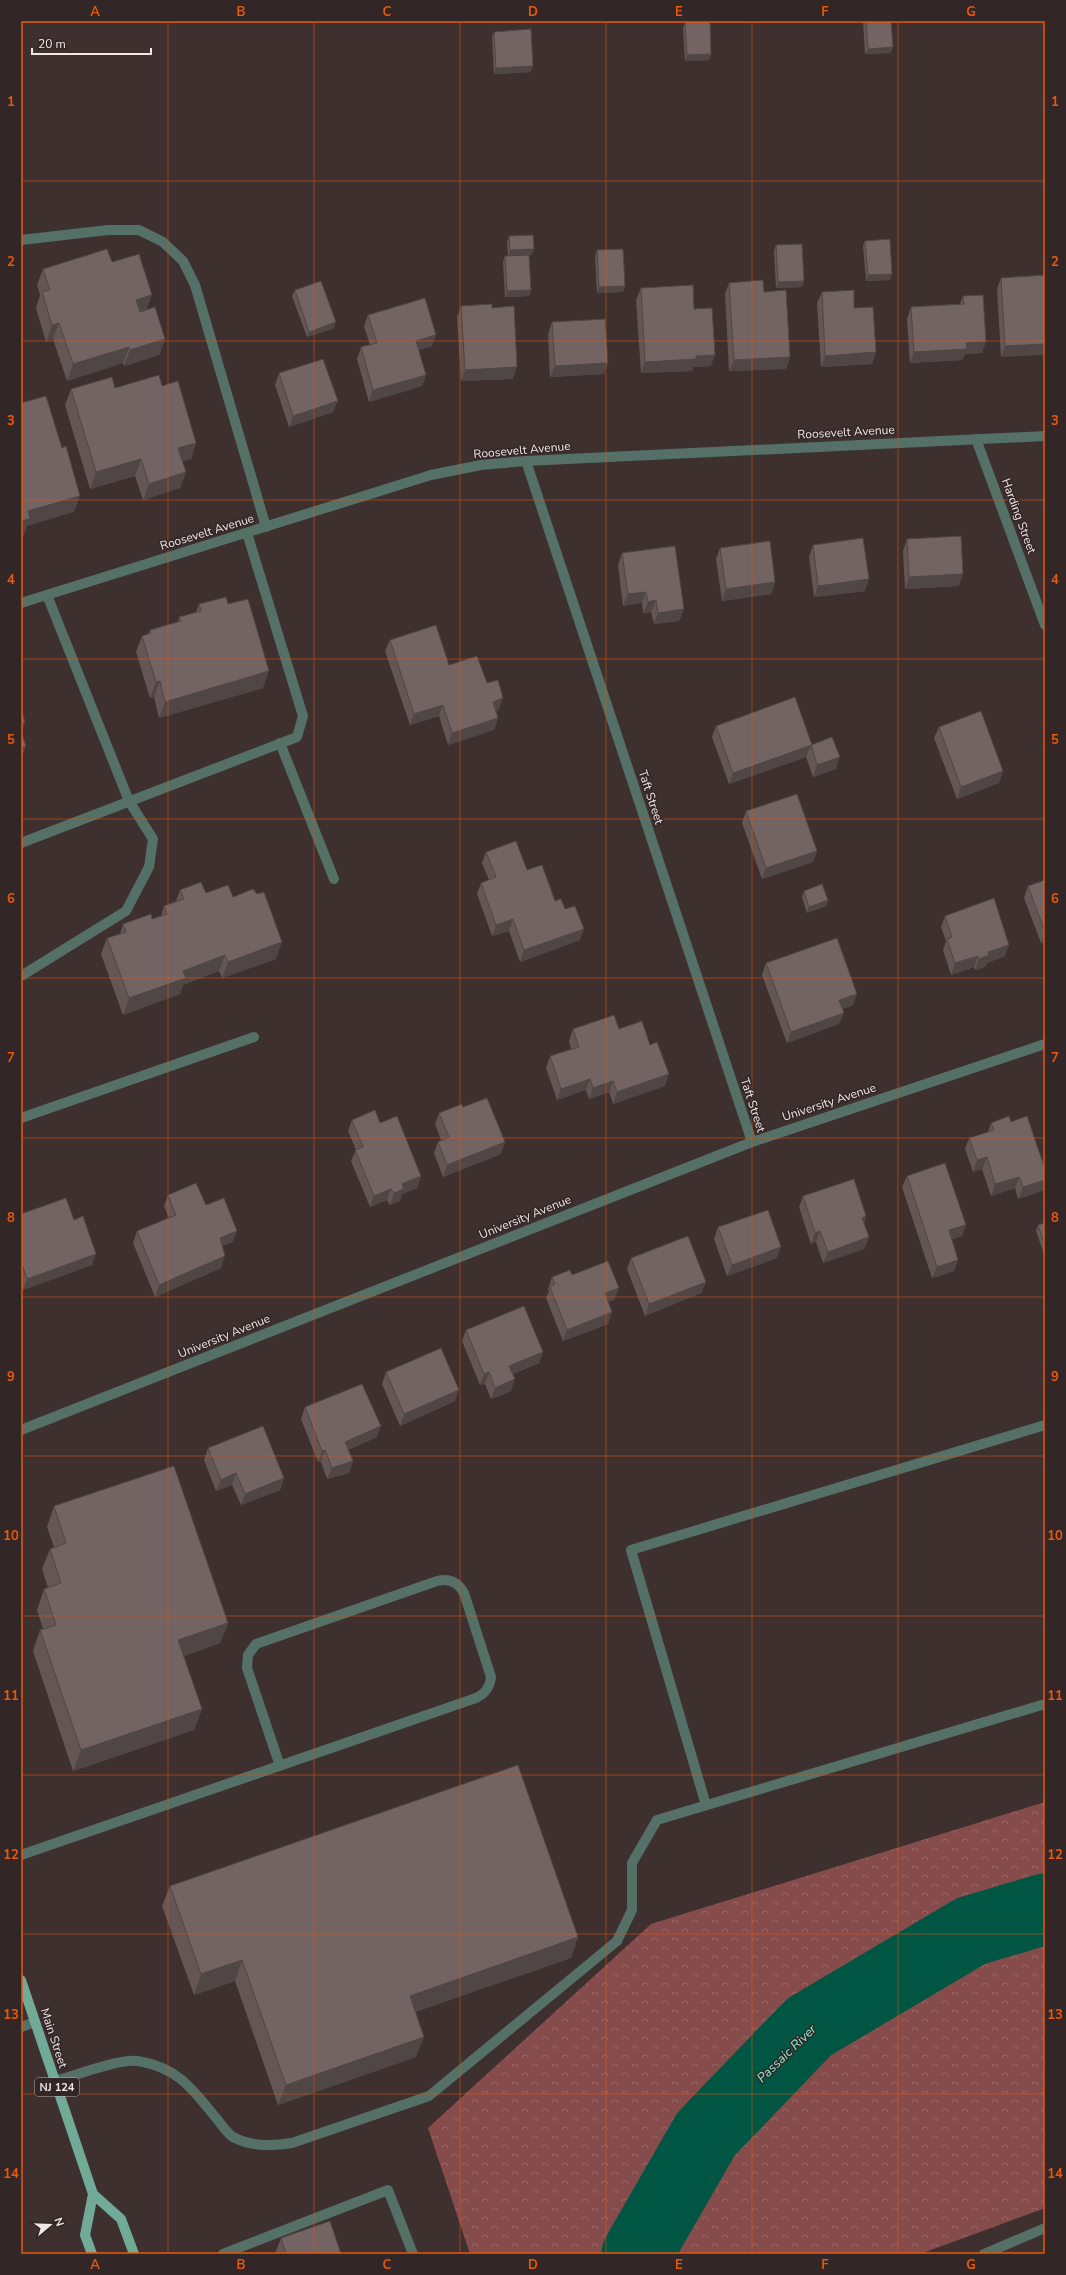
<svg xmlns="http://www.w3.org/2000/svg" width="1066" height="2275" font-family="'Nunito Sans',sans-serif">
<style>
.forest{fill:url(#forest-crowns)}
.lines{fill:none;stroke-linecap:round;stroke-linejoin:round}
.river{stroke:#005643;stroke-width:71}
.lane{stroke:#557067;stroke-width:10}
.street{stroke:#557067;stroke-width:10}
.primary{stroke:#71ab98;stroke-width:10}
.wall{fill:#635655}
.shaded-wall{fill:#504645}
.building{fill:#736463;stroke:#504645}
.grid{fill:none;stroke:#e8590c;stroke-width:1;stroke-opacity:0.55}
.labels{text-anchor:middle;stroke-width:3;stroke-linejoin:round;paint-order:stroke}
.shield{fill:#332626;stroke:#b7adad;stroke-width:1}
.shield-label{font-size:11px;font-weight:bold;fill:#f0e7e7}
.street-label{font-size:12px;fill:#f0e7e7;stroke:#332626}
.water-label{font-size:13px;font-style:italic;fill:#87f0d0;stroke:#332626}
.neatline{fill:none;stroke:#e8590c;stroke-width:1.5}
.grid-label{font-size:13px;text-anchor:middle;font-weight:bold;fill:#e8590c}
</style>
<defs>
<pattern id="forest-crowns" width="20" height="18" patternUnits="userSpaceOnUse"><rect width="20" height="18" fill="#864c4c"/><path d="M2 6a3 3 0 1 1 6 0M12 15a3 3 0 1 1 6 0" fill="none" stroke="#976666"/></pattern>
</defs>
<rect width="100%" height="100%" fill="#3d302f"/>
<path class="forest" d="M1045,1802V2208L920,2254H470L428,2128L651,1924Z"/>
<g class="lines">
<path class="river" d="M637,2254L706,2134L809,2027L971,1931L1045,1909"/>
<path class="lane" d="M21,240L108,230H139L163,242L183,261L195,285L266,527
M280,743L334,879
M21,843L297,737L303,716L247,533
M21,976L126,911L149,867L153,839L129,801L47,595
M21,1118L254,1037
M706,1805L631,1550L1045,1425
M21,1855L476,1698C486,1693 490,1687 491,1677L464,1593C458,1582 449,1578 437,1581L256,1644L248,1655L247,1668L280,1766
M21,2027L35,2022
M55,2081C74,2076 120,2058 138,2061C179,2068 192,2089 217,2119C221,2124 227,2133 233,2137C252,2147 272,2146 292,2143L429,2096L617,1941L632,1910V1863L657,1820L1045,1704
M223,2254L388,2190L413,2254
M984,2254L1045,2228"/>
<path class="street" d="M976,439L1045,625
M526,461L752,1142
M21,603L431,475L481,465L526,461L1045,436
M21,1430L752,1142L1045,1044"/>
<path class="primary" d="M21,1980L93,2194L85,2235L92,2254
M93,2194L121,2219L134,2254"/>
</g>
<path class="wall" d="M863,21H891V53L865,54Z
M685,22L711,54L709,60L685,61L683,28Z
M494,32L531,72L494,74L492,37Z
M509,236L532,255L508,256L507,242Z
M865,241L892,274L890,280L866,281L863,246Z
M776,245L804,281L802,287L776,288L774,251Z
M597,250L625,286L623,292L597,293L595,256Z
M505,256L531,290L529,296L505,297L503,262Z
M112,262L146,310L165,339L159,355L124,366L123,363L67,381L53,339L46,342L36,308L40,295L37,285L43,269Z
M1045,275L1001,357L997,289L1001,278Z
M729,283L764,292L790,357L786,369L729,371L725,294Z
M641,288L694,309L711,366L693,367L692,371L641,373L636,300Z
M295,290L334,328L307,337L292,296Z
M822,292L854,308L876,352L872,364L821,367L817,303Z
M963,296L982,353L965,354L962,360L910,363L907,319L911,307L960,304Z
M461,306L492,308L513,379L461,381L457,317Z
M368,315L432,346L418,350L426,375L422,386L369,402L357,359L361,347L370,345L364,326Z
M552,322L604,374L550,377L548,334Z
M279,373L333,412L289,427L275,385Z
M162,386L196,443L191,459L182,461L186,472L180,488L143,500L135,476L90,489L65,405L71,389L115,388Z
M907,539L959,586L905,589L903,551Z
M813,545L865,591L814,597L809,557Z
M720,548L775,582L771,594L722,601L716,559Z
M622,553L684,609L679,621L654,624L651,612L643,613L642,603L623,606L618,565Z
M199,604H228L263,688L159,718L154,697L150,698L136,652L142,636L148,634L150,630L178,622L179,617L196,612Z
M390,640L449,665L487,683L499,710L496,711L498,718L494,730L448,745L439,716L410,725L385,651Z
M716,726L812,745L836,769L813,777L806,757L729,784L712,737Z
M939,727L1003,771L999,783L957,799L934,738Z
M746,811L817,851L813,862L762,879L742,823Z
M486,852L527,870L555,901L565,909L580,940L520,962L509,931L492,936L477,894L481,883L489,880L482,863Z
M1045,880V942L1041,943L1024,898L1028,886Z
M180,890L233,897L276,959L222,978L219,971L183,985L180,994L123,1015L101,954L107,938L120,934L123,924L152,919L161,916L164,906L176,901Z
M804,891L828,900L826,906L807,913L802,897Z
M945,916L1005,956L987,963L985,967L975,970L974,967L951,975L943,950L946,941L941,927Z
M766,963L853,1005L842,1009L844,1013L839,1024L787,1043L762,975Z
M573,1029H619L665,1086L613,1104L609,1092L589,1099L586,1090L557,1100L546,1068L550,1056L571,1049L569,1041Z
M463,1107L501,1154L443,1177L434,1153L438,1142L441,1140L435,1124L439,1113Z
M352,1120L380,1123L421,1176L417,1188L402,1194L400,1201L390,1205L387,1200L370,1207L351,1161L356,1150L348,1131Z
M1011,1122L1045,1169V1188L1044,1190L1018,1199L1015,1188L991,1196L982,1169L973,1172L965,1149L969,1138L988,1132L991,1123Z
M907,1176L962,1236L952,1239L958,1260L954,1271L932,1278L902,1187Z
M168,1195L206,1205L233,1242L223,1246L221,1268L155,1297L133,1243L137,1231L169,1218L164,1206Z
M803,1196L866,1216L864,1223L869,1237L864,1249L823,1263L816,1242L811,1244L799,1207Z
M21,1214L74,1220L92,1265L23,1290L21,1284Z
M1045,1223V1257L1036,1231L1038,1225Z
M718,1227L777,1258L727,1276L714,1239Z
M631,1258L706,1282L701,1293L645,1316L627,1269Z
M572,1275L619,1288L614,1300L608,1302L612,1312L608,1324L563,1341L546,1298L549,1291L548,1289L552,1277Z
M466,1330L543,1352L539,1363L513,1374L511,1391L491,1399L485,1384L480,1385L462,1341Z
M386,1372L455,1401L400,1426L382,1384Z
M305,1407L377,1437L348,1450L353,1461L349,1473L327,1479L321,1462H318L301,1419Z
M208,1448L284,1478L280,1490L241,1505L232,1485L216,1491L204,1460Z
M54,1506L228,1623L220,1643L184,1656L202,1709L194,1730L73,1771L33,1651L40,1630L43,1629L37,1610L44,1589L48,1588L42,1569L50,1549L54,1547L47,1527Z
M170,1886L578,1937L571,1958L415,2012L416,2057L278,2105L235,1981L194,1995L162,1906Z
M281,2238L341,2254H275Z"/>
<path class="shaded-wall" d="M893,47L891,53L865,54L868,49Z
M711,54L709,60L685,61L687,55Z
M533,66L531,72L494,74L496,68Z
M534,249L532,255L508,256L510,250Z
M892,274L890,280L866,281L868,275Z
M804,281L802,287L776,288L778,282Z
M625,286L623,292L597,293L599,287Z
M531,290L529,296L505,297L507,291Z
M152,295L146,311L130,316L136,300Z
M336,322L334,328L307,337L309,332Z
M59,323L53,339L46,342L52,325Z
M436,335L432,346L411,352L416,341Z
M165,339L159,355L124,366L130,350Z
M986,342L982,353L965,354L962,360L910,363L914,352L966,343Z
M1045,344V355L1001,357L1005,346Z
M129,347L123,363L67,381L73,364Z
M876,352L872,364L821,367L825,356Z
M715,355L711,366L693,367L692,371L641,373L645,362L696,356Z
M790,357L786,369L729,371L734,360Z
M608,363L604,374L550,377L555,366Z
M517,367L513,379L461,381L465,370Z
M426,375L422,386L369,402L373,390Z
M338,401L333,412L289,427L293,416Z
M196,443L191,459L172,464L178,448Z
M141,459L135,476L90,489L96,472Z
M186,472L180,488L143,500L149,484Z
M80,496L74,512L27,526L24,535L21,536V521L28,511Z
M963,574L959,586L905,589L909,577Z
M869,579L865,591L814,597L818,586Z
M775,582L771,594L722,601L726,589Z
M646,592L642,603L623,606L628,594Z
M656,600L651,612L643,613L648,602Z
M684,609L679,621L654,624L658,613Z
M269,671L263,688L159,718L165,702Z
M160,681L154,697L150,698L156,682Z
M503,698L499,710L489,713L493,702Z
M443,705L439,716L410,725L414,714Z
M498,718L494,730L448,745L452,733Z
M25,722L21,734V723Z
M811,745L806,757L729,784L733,773Z
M26,746L21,760V748Z
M840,757L836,769L813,777L817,765Z
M1003,771L999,783L957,799L961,787Z
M817,851L813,862L762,879L766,868Z
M828,900L826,906L807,913L809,907Z
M513,919L509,931L492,936L496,925Z
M584,929L580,940L520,962L524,950Z
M1045,932V942L1041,943Z
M282,942L276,959L222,978L228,962Z
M1009,945L1005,956L987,963L985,967L975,970L979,959L988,952Z
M225,955L219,971L183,985L180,994L123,1015L129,998L183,971Z
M978,956L974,967L951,975L955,963Z
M857,994L853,1005L835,1011L839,1000Z
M844,1013L839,1024L787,1043L791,1032Z
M669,1074L665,1086L613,1104L617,1092Z
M590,1079L586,1090L557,1100L561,1089Z
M613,1081L609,1092L589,1099L593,1088Z
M505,1142L501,1154L443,1177L447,1165Z
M987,1157L982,1169L973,1172L977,1160Z
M421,1176L417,1188L402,1194L400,1201L390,1205L394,1193L402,1184Z
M1019,1177L1015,1188L991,1196L995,1184Z
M1045,1180V1188L1044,1190L1018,1199L1023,1187Z
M391,1189L387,1200L370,1207L374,1196Z
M866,1216L862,1228V1218Z
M966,1225L962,1236L945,1242L949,1230Z
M237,1231L233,1242L216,1249L220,1238Z
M820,1231L816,1242L811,1244L815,1233Z
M869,1237L864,1249L823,1263L828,1252Z
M781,1247L777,1258L727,1276L732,1265Z
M96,1254L92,1265L23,1290L27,1279Z
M225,1256L221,1268L155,1297L159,1285Z
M958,1260L954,1271L932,1278L937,1267Z
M706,1282L701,1293L645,1316L649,1304Z
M619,1288L614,1300L601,1305L605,1293Z
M612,1312L608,1324L563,1341L567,1330Z
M543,1352L539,1363L505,1378L509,1366Z
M489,1372L485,1384L480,1385L484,1374Z
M515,1379L511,1391L491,1399L495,1388Z
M459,1390L455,1401L400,1426L404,1414Z
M381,1426L377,1437L341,1453L345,1442Z
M325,1450L321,1462H318L322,1451Z
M353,1461L349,1473L327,1479L332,1468Z
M236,1473L232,1485L216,1491L221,1480Z
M284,1478L280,1490L241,1505L245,1494Z
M228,1623L220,1643L171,1660L178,1640Z
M202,1709L194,1730L73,1771L81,1750Z
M578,1937L571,1958L402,2016L410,1996Z
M242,1960L235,1981L194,1995L201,1974Z
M424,2037L416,2057L278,2105L286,2085Z"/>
<path class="building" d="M699,21H710L711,54L687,55L685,22Z
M866,21H891L893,47L868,49Z
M531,29L533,66L496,68L494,32Z
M533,235L534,249L510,250L509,236Z
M890,239L892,274L868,275L865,241Z
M802,244L804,281L778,282L776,245Z
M107,249L112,262L139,254L152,295L136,300L140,312L155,307L165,339L130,350L129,347L73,364L59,323L52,325L42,292L50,290L43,269Z
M623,249L625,286L599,287L597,250Z
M529,255L531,290L507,291L505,256Z
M1045,275V344L1005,346L1001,278Z
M763,280L764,292L786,290L790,357L734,360L729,283Z
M321,281L336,322L309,332L295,290Z
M693,285L694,309L712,308L715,355L696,356V359L645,362L641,288Z
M854,290V308L873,307L876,352L825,356L822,292Z
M983,295L986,342L966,343L967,349L914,352L911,307L964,304L963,296Z
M425,298L436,335L416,341L426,375L373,390L361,347L377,343L368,315Z
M492,304V308L514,306L517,367L465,370L461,306Z
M605,319L608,363L555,366L552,322Z
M323,359L338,401L293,416L279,373Z
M159,375L162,386L178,381L196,443L178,448L186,472L149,484L141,459L96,472L71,389L112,377L115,388Z
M46,396L62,448L66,446L80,496L28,511L30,519L21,521V403Z
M961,536L963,574L909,577L907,539Z
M863,538L869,579L818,586L813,545Z
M770,541L775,582L726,589L720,548Z
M675,546L684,609L658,613L656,600L648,602L646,592L628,594L622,553Z
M226,597L228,604L248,599L269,671L165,702L160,681L156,682L142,636L151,633L150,630L181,621L179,617L201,611L199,604Z
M436,625L449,665L477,656L487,683L498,680L503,698L493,702L498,718L452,733L443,705L414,714L390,640Z
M795,697L812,745L733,773L716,726Z
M21,708L25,722L21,723Z
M981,711L1003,771L961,787L939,727Z
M21,731L26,746L21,748Z
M832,737L840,757L817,765L811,745Z
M797,794L817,851L766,868L746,811Z
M516,841L527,870L542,865L555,901L561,899L565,909L575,906L584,929L524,950L513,919L496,925L481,883L496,877L486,852Z
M1045,880V932L1028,886Z
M201,882L206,893L228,885L233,897L253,889L257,894L264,892L282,942L228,962L225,955L183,971L186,978L129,998L107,938L126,932L123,924L151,914L152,919L167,914L164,906L184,899L180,890Z
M822,884L828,900L809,907L804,891Z
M994,898L1009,945L988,952L989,955L979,959L978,956L955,963L947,939L952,937L945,916Z
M837,938L857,994L839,1000L844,1013L791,1032L766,963Z
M614,1015L619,1029L642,1021L650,1045L657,1042L669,1074L617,1092L613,1081L593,1088L590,1079L561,1089L550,1056L579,1047L573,1029Z
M487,1098L505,1142L447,1165L438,1142L449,1137L439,1113L462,1104L463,1107Z
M375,1110L380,1123L397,1116L421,1176L402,1184L404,1189L394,1193L391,1189L374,1196L355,1150L363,1147L352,1120Z
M1009,1116L1011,1122L1027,1116L1045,1169V1180L1023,1187L1019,1177L995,1184L987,1157L977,1160L969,1138L994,1130L991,1123Z
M945,1163L966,1225L949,1230L958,1260L937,1267L907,1176Z
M854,1179L866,1216L862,1218L869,1237L828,1252L820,1231L815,1233L803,1196Z
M196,1183L206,1205L224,1198L237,1231L220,1238L225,1256L159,1285L137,1231L176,1215L168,1195Z
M66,1198L74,1220L83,1216L96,1254L27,1279L21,1261V1214Z
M768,1210L781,1247L732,1265L718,1227Z
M1045,1223V1245L1038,1225Z
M688,1236L706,1282L649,1304L631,1258Z
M608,1261L619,1288L605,1293L612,1312L567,1330L550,1287L555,1284L552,1277L570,1270L572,1275Z
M524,1306L543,1352L509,1366L515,1379L495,1388L489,1372L484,1374L466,1330Z
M441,1348L459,1390L404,1414L386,1372Z
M362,1384L381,1426L345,1442L353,1461L332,1468L325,1450L322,1451L305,1407Z
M263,1426L284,1478L245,1494L236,1473L221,1480L208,1448Z
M174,1466L228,1623L178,1640L202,1709L81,1750L40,1630L56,1625L44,1589L61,1583L50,1549L66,1543L54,1506Z
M518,1765L578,1937L410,1996L424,2037L286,2085L242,1960L201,1974L170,1886Z
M330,2221L341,2254H286L281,2238Z"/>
<path class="grid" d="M168,21V2254M314,21V2254M460,21V2254M606,21V2254M752,21V2254M898,21V2254M21,181H1045M21,341H1045M21,500H1045M21,659H1045M21,819H1045M21,978H1045M21,1138H1045M21,1297H1045M21,1456H1045M21,1616H1045M21,1775H1045M21,1934H1045M21,2094H1045"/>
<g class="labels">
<rect class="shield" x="35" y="2078" width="44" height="18" rx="3"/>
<g class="shield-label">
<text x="57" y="2091">NJ 124</text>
</g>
<g class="street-label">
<text transform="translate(846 432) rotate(-3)" y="4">Roosevelt Avenue</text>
<text transform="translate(522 450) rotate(-5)" y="4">Roosevelt Avenue</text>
<text transform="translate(1019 516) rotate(70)" y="4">Harding Street</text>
<text transform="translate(207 532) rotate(-17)" y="4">Roosevelt Avenue</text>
<text transform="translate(651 797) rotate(72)" y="4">Taft Street</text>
<text transform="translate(829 1102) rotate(-18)" y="4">University Avenue</text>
<text transform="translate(753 1105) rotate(72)" y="4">Taft Street</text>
<text transform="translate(525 1217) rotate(-22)" y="4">University Avenue</text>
<text transform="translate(224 1336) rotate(-22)" y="4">University Avenue</text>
<text transform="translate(54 2038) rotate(72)" y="4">Main Street</text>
</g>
<g class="water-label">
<text transform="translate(786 2053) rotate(-44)" y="5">Passaic River</text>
</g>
</g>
<rect width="1066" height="2275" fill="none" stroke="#332626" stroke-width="44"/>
<g transform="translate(50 2225) rotate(71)" stroke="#332626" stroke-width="3" paint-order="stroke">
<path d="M0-3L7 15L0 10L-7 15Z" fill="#f0e7e7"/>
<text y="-6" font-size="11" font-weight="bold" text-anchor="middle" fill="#f0e7e7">N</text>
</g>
<path d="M32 48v6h119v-6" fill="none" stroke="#f0e7e7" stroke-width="2"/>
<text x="38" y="48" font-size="12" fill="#f0e7e7" stroke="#332626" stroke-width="3" paint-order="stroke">20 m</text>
<rect x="22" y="22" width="1022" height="2231" class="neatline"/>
<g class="grid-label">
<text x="95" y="16">A</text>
<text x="241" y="16">B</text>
<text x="387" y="16">C</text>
<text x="533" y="16">D</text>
<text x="679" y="16">E</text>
<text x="825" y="16">F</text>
<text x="971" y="16">G</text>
<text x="11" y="106">1</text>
<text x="1055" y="106">1</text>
<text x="11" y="266">2</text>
<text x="1055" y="266">2</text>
<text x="11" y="425">3</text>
<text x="1055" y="425">3</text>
<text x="11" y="584">4</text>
<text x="1055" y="584">4</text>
<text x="11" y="744">5</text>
<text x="1055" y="744">5</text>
<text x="11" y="903">6</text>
<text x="1055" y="903">6</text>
<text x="11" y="1062">7</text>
<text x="1055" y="1062">7</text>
<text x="11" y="1222">8</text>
<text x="1055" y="1222">8</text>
<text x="11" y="1381">9</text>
<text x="1055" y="1381">9</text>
<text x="11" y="1540">10</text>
<text x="1055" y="1540">10</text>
<text x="11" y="1700">11</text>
<text x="1055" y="1700">11</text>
<text x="11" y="1859">12</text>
<text x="1055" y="1859">12</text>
<text x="11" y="2019">13</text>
<text x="1055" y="2019">13</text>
<text x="11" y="2178">14</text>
<text x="1055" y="2178">14</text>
<text x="95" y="2269">A</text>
<text x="241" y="2269">B</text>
<text x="387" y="2269">C</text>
<text x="533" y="2269">D</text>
<text x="679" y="2269">E</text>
<text x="825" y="2269">F</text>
<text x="971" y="2269">G</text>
</g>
</svg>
